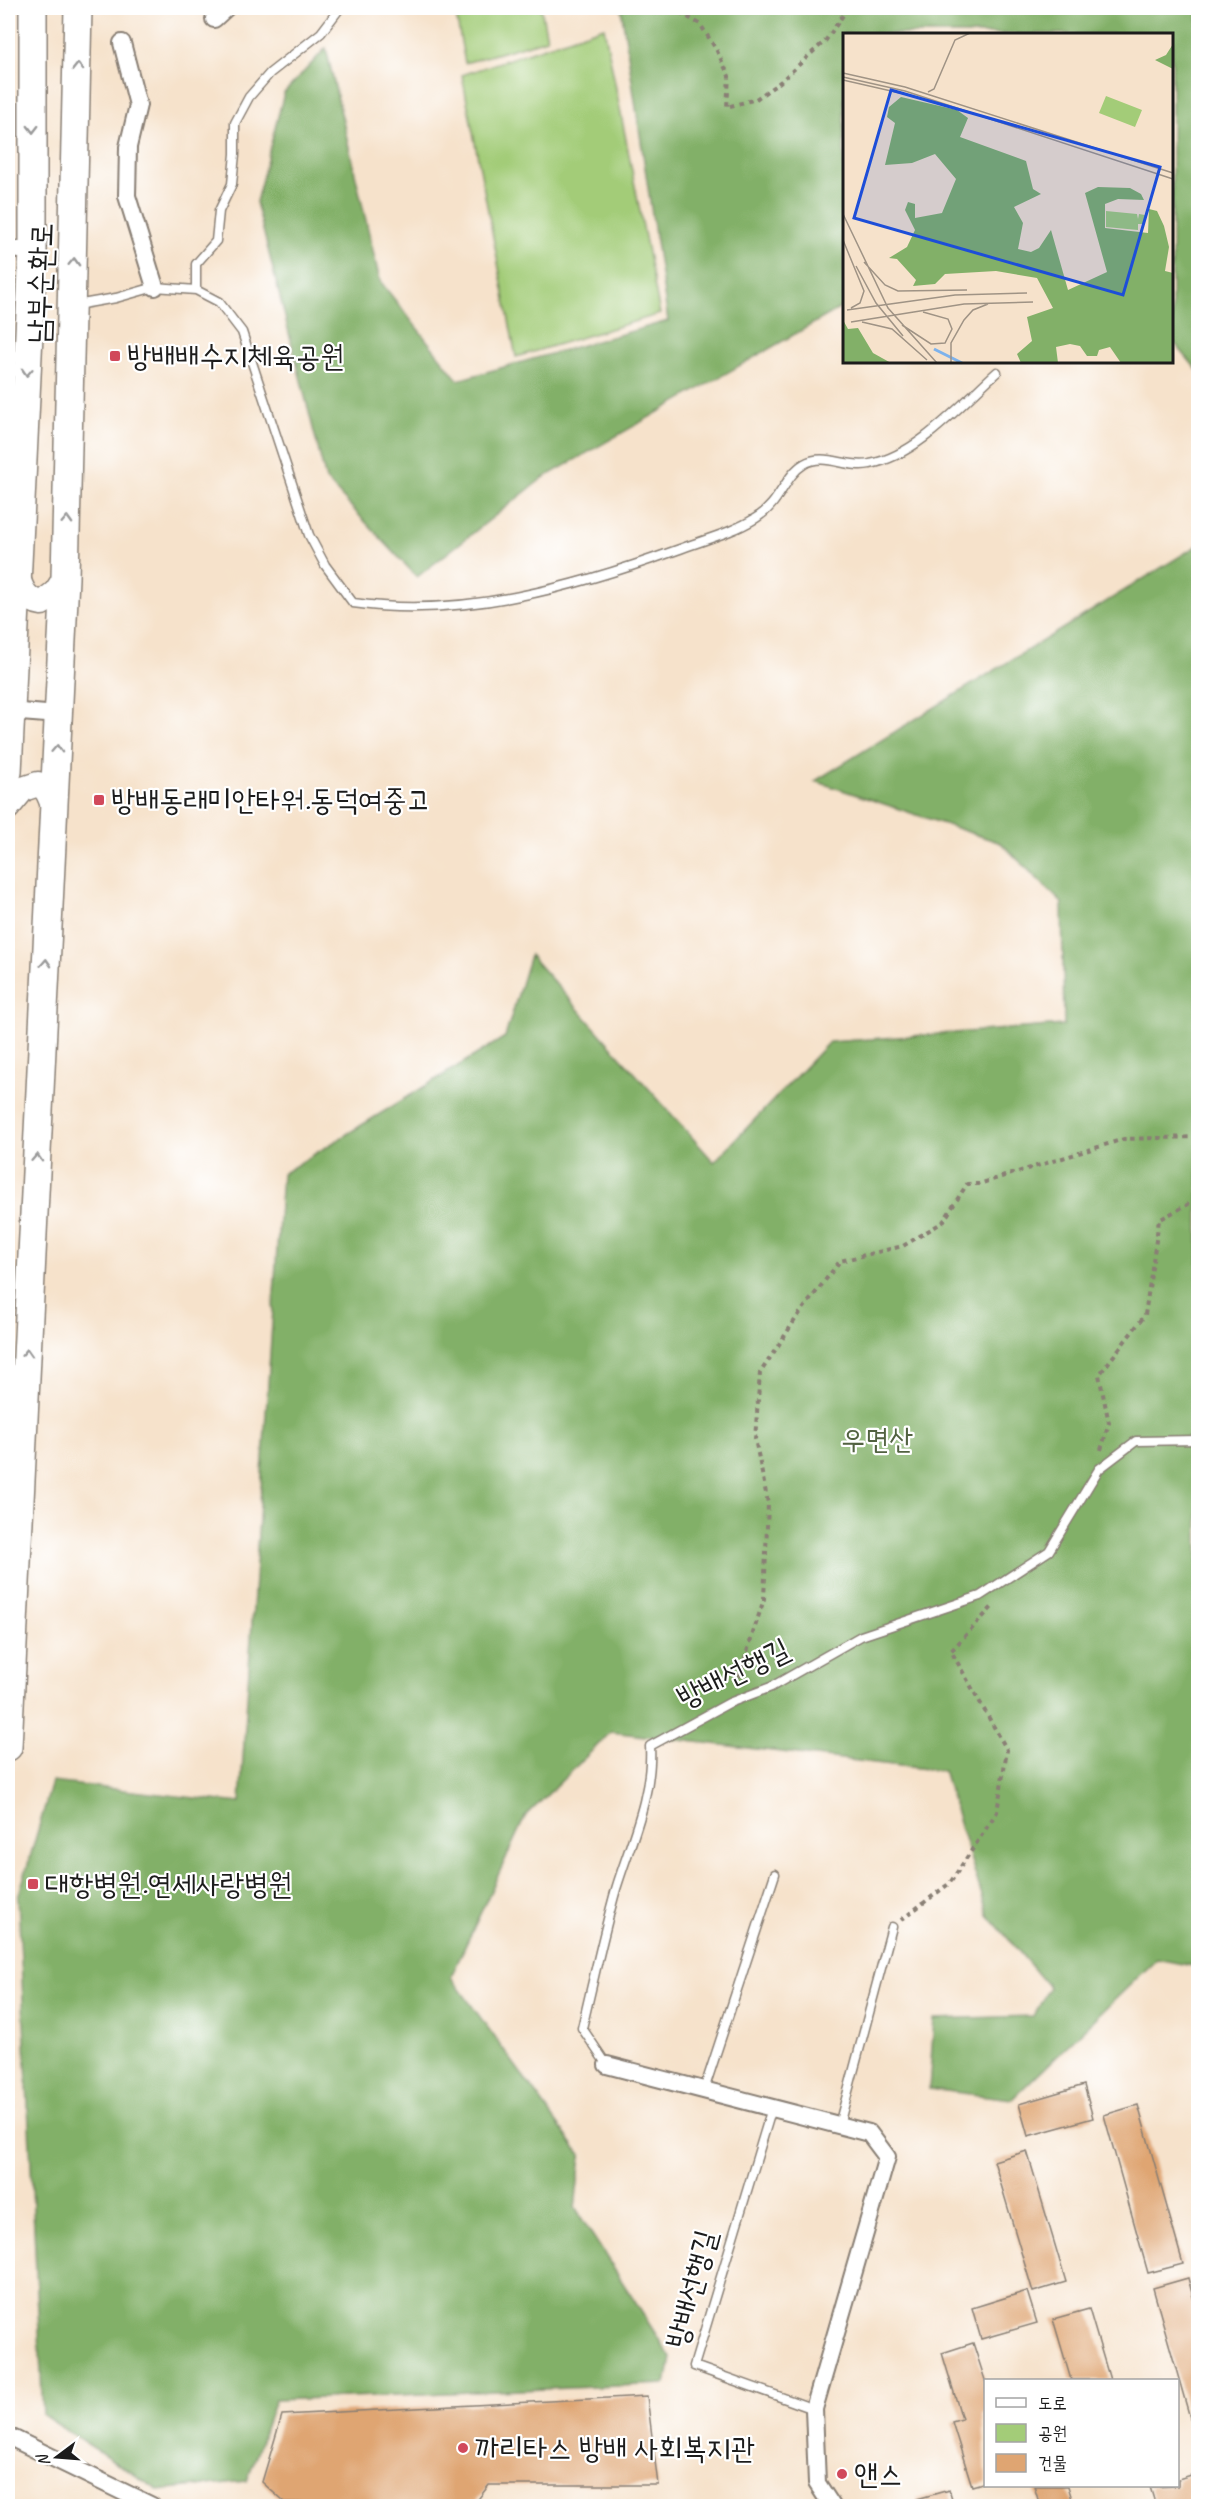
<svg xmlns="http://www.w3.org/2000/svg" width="1206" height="2514" font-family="Caveat,'Poor Story',sans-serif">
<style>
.green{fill:#a3cc78;stroke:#60744a;stroke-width:1.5}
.forest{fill:#82b068;stroke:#4f6642;stroke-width:1.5}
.building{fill:#dfa572}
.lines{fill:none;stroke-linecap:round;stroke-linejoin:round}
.lane-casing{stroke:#897f74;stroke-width:11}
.street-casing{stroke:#897f74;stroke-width:20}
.secondary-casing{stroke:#897f74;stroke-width:27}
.primary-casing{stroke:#897f74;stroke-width:30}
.path{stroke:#897f74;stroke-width:4;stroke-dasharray:4.5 4.5;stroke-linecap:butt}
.lane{stroke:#fff;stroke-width:8}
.street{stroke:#fff;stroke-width:16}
.secondary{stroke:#fff;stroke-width:24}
.primary{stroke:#fff;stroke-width:27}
.oneway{stroke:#999}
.poi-dot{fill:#d1495b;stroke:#fff;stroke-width:2}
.labels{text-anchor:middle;stroke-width:4.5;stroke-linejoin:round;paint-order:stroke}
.street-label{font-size:30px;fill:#1c1c1c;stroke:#fff}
.poi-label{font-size:30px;fill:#1c1c1c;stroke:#fff;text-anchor:start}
.park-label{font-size:30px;fill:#526241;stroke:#fff}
.inset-river{fill:none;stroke:#7eb3ec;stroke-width:3}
.inset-road{fill:none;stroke:#9f9385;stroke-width:1.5}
.view{fill:#1d4ed8;fill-opacity:0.15;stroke:#1d4ed8;stroke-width:3}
.inset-edge{fill:none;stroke:#1c1c1c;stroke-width:3}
</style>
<rect width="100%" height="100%" fill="#fff"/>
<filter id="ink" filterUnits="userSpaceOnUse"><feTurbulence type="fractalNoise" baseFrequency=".0167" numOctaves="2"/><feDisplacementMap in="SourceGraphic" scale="12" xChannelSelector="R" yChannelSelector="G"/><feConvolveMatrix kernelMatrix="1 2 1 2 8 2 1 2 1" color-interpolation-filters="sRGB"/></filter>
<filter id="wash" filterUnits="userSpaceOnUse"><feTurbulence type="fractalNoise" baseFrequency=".008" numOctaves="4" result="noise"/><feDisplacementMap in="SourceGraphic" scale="24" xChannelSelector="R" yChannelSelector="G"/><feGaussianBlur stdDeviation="1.35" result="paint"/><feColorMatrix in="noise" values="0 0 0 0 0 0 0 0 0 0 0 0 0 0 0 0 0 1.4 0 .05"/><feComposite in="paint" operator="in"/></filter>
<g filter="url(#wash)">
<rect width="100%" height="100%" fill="#f6e2cb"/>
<path class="green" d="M463,8H541L547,39L465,63L455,10Z
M604,27L660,314L516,357L462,75Z"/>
<path class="forest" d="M621,8H1198V371L1172,340V34H844V306L543,478L417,577L326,480L256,202L284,93L326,48L380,281L458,380L668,321Z
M1198,545V1967L1157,1959L1012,2099L929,2089L934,2019L1034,2016L1049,1987L988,1915L943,1771L611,1732L525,1817L451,1977L581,2156L575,2208L671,2358L666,2384L275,2400L247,2481L158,2490L43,2415L18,1898L52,1782L240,1803L282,1174L505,1037L530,955L714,1162L829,1042L1064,1025L1062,903L1001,843L815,781Z"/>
<g id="blocks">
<path class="building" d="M1084,2085L1093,2118L1028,2136L1019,2104Z
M1138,2105L1183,2264L1148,2273L1104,2115Z
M1027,2151L1066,2282L1033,2292L994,2161Z
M1188,2278L1198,2316V2446L1153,2288Z
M1027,2291L1037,2323L981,2339L972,2308Z
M1089,2309L1110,2380H1071L1053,2319Z
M973,2343L986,2383V2413L983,2414L986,2482L972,2486L952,2422L962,2419L942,2353Z
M647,2396L658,2485H489L473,2506H404L284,2502L262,2482L282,2415Z
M1198,2473V2506H1156L1150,2487L1178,2486V2479Z
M1034,2486H1068L1074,2506H1040Z
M949,2490L954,2506H919L917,2499Z"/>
</g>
</g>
<g filter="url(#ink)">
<use href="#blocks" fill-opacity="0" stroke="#897f74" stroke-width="1.5"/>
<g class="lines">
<g class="lane-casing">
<path id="lane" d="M196,290V264L216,241L219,211L232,184L235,154V123L249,97L270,73L321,33L340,8
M76,305L116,298L155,287L196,290L219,302L242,332L309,535L325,565L353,603C461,619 576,587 677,550C703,540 732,533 756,518C781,503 784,476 804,464C824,452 848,469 870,464C918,455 961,404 997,372
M607,2065L582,2028C593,1982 603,1935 616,1889C630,1843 653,1795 650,1746L729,1703L771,1687L861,1636L980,1596L1049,1551L1099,1469L1136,1441L1198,1440
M704,2090L775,1874
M772,2108L694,2366L814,2409
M839,2125L892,1927"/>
</g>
<g class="street-casing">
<path id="street" d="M214,19L226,8
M122,43L138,105L128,147L127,196L155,287
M8,249L33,251
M8,711L59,715
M607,2065L869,2133L887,2157L814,2409L817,2483L832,2506
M8,2436L152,2506"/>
</g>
<g class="secondary-casing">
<path id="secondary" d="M17,574C21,589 26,601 42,603L56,592L65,578
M8,807L23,789L38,784C48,788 50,798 54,808"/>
</g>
<g class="primary-casing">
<path id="primary" d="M8,772L33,251V8
M8,1747L65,578L78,8"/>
</g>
<path class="path" d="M672,8L700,24L716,49L729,76L727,107L756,99L780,82L826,40L848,8
M1101,1450L1109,1423L1099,1375L1145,1315L1159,1220L1198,1199
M736,1686L764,1599L768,1503L755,1439L760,1373L797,1317L840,1261L903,1246L943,1222L967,1184H979L1124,1139L1198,1137
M901,1920L950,1883L997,1812L1007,1750L951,1651L994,1605"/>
<use href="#lane" class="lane"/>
<use href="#street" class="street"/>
<use href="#secondary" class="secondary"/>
<use href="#primary" class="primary"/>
</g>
<defs><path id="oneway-chevron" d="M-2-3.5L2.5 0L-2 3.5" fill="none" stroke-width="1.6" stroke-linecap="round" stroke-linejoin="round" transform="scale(1.5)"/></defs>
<g class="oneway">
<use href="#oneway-chevron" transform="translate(78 67) rotate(-89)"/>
<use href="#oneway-chevron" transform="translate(33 129) rotate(90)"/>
<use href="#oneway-chevron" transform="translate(74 262) rotate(-88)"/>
<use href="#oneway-chevron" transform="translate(27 372) rotate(93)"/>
<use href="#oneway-chevron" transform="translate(67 520) rotate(-88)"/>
<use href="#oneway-chevron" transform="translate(57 749) rotate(-87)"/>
<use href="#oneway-chevron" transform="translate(46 963) rotate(-87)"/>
<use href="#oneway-chevron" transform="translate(37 1158) rotate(-87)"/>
<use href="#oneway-chevron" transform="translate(27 1353) rotate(-87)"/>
</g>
</g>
<g class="poi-dot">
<rect x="109" y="350" width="12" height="12" rx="3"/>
<rect x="93" y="794" width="12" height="12" rx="3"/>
<rect x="27" y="1878" width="12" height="12" rx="3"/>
<circle cx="463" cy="2448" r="6"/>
<circle cx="842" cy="2474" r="6"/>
</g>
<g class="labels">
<g class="street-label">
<text transform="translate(40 283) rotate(-88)" y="10">남부순환로</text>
<text transform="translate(733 1673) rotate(-26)" y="10">방배선행길</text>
<text transform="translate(691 2289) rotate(-75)" y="10">방배선행길</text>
</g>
<g class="poi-label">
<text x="127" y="366">방배배수지체육공원</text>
<text x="111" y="810">방배동래미안타워.동덕여중고</text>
<text x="45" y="1894">대항병원.연세사랑병원</text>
<text x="475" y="2458">까리타스 방배 사회복지관</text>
<text x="854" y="2484">앤스</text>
</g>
<g class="park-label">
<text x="877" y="1449">우면산</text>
</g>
</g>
<g transform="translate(843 33)">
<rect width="330" height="330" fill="#f6e2cb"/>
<path d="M263,63L299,77L292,94L256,80ZM263,178L294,181L295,186L296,181L302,182V191H295V197L263,194Z" fill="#a3cc78"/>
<path d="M330,11V36L312,27L323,22ZM58,64L114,77L125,85L117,104L183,128L190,156L198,161L171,174L180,190L175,216L188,219L196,215L208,197L225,257L264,239L242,160L255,154L287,155L298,161L301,167L275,166L262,171V195L305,200L306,176L314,178L321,193L326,214L322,238L330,240V330H278L267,314L256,317L254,323H244L237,313L227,311L213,314L215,330H178L174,321L189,308L184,284L210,275L194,245L153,238L102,241L92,251L70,253L73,247L54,226L46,225L64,214L72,197L62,177L65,169L72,171V185L99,180L113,146L92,121L69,130L42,132L52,90L44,84L46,74ZM0,287L5,296L15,295L30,320L48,330H0Z" fill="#82b068"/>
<path class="inset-river" d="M91,316L119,330"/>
<path class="inset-road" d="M0,40L62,54L330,140M0,44L62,58L330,146M0,47L70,63M85,59L91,56L112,7L127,0M0,181L45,275L94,330M0,207L21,258L17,270L8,275M21,229L42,252L55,258L124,257M13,233L33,270L60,303M4,277L112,262L184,260M8,289L121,271L190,269M19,289L49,296L84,327M59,292L88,311L102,310L109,296L105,286L80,279M108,330V310L121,287L130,277L145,271"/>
<path class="view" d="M48,57L317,134L280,262L11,185Z"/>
<rect width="330" height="330" class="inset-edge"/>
</g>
<rect width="1206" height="2514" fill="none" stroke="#fff" stroke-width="30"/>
<rect x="984" y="2379" width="195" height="108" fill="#ffffff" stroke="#a4a4a4" stroke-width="1.5"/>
<rect x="996" y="2398" width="30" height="9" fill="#ffffff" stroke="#a4a4a4" stroke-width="1.5"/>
<text x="1038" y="2409" font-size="18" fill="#1c1c1c">도로</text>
<rect x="996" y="2424" width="30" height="18" fill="#a3cc78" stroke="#a4a4a4" stroke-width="1.5"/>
<text x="1038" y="2439" font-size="18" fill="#1c1c1c">공원</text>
<rect x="996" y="2454" width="30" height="18" fill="#dfa572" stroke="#a4a4a4" stroke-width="1.5"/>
<text x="1038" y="2469" font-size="18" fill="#1c1c1c">건물</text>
<g transform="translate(57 2457) rotate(254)" stroke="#ffffff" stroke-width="4.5" paint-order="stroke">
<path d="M0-4.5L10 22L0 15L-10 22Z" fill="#1c1c1c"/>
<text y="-9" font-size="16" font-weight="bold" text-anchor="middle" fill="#1c1c1c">N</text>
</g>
</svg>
